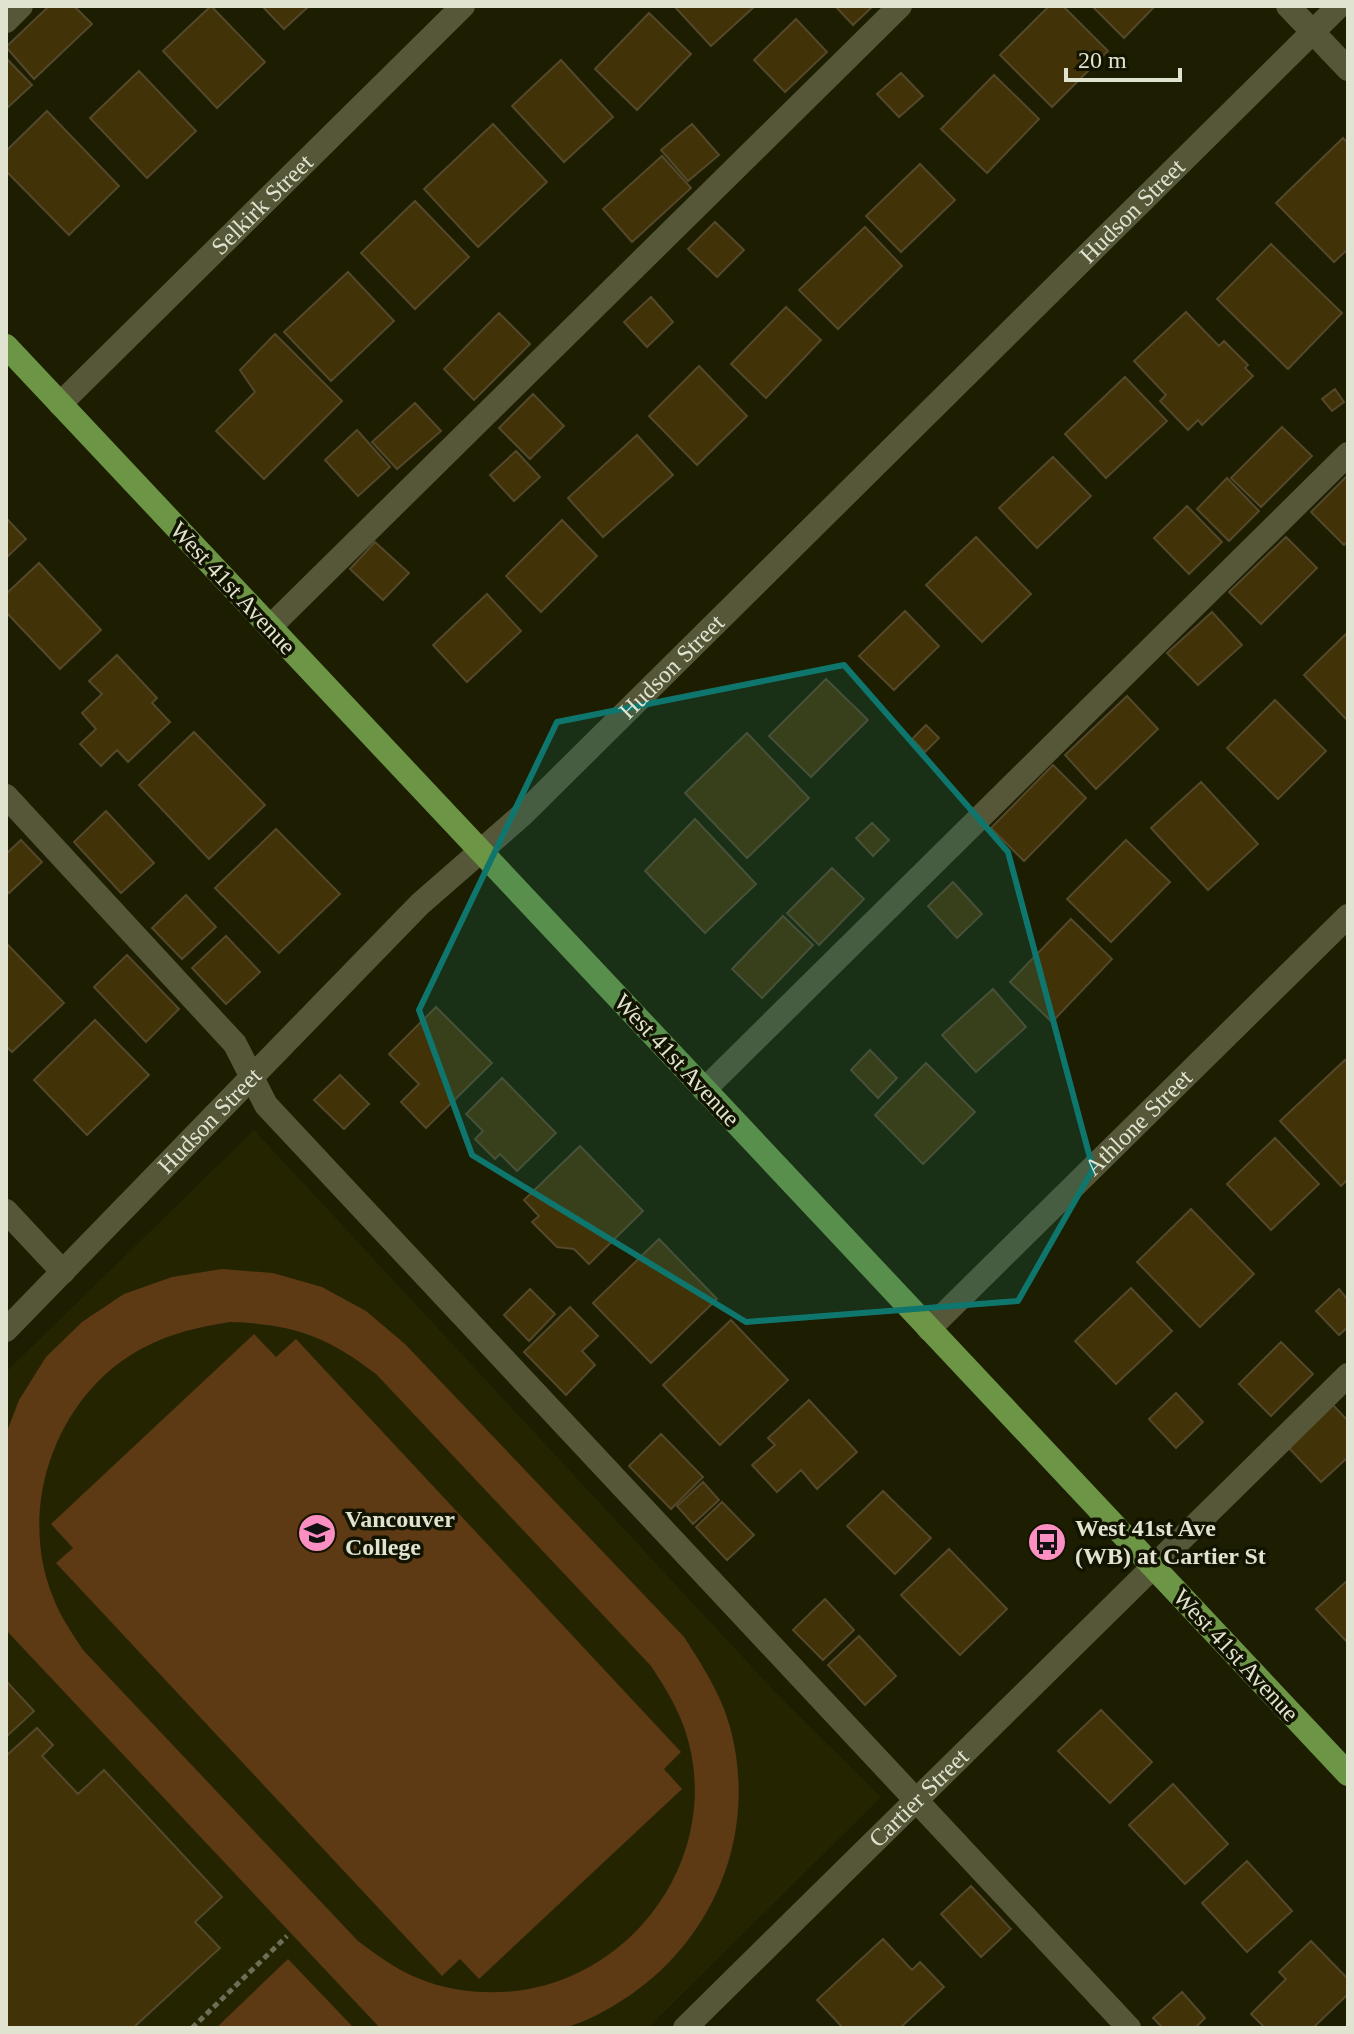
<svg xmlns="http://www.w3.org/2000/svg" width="1354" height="2034" font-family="Georgia,serif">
	<rect width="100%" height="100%" fill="#1c1d01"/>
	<path fill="#242500" d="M254 1130 777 1694 881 1797 648 2028H6V1372Z"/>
	<path fill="#5d3914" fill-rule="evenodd" d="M222 1269 273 1273 322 1287 366 1311 405 1344 684 1637C704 1668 724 1699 732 1735 756 1836 714 1938 629 1996 609 2009 587 2022 563 2028 547 2031 525 2028 508 2028 466 2028 423 2028 380 2028L6 1630V1434L19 1400 46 1357 82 1322 124 1294 172 1277ZM230 1322C292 1324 327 1336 376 1374L651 1666C664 1686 677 1706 685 1730 721 1838 654 1954 546 1985 506 1996 460 1995 420 1979 397 1970 378 1956 358 1941L83 1650C72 1633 60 1616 53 1597 16 1507 57 1393 143 1348 171 1333 199 1327 230 1322Z
		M254 1334 276 1357 296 1339 681 1752 664 1769 682 1789 479 1979 460 1959 442 1976 56 1563 73 1548 51 1524Z
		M288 1959 354 2028H216Z"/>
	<path fill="#423207" stroke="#54482b" stroke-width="2" d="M49 6H74L92 24 34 79 6 47Z
		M211 6 265 62 217 108 163 51Z
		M262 6H309L284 29Z
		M674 6H755L711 46Z
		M835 6H873L853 25Z
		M1049 6H1063L1108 51 1052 107 1000 55Z
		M1092 6H1155L1124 38Z
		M649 13 691 54 637 110 595 69Z
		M796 19 827 52 785 92 754 60Z
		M6 58 32 85 6 109Z
		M561 60 613 117 564 162 512 106Z
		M139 71 196 131 147 178 90 118Z
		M901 73 923 96 899 117 877 94Z
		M994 75 1039 119 987 173 941 129Z
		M47 111 119 186 69 235 6 171V151Z
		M493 124 547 182 478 247 424 189Z
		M692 124 719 155 688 181 661 150Z
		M1343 138 1348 143V249L1334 262 1276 203Z
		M662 156 691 188 632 242 603 209Z
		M920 164 955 200 901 252 866 216Z
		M415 201 469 257 415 309 361 253Z
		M715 222 744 250 717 277 688 249Z
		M865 227 902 266 838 329 799 290Z
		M1271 244 1342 313 1288 369 1217 299Z
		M348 272 394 321 331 381 284 332Z
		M651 297 673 322 647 347 624 322Z
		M786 307 821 340 766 398 731 364Z
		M1186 312 1219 346 1224 341 1248 365 1245 368 1253 376 1202 425 1198 420 1188 430 1160 401 1166 395 1134 361Z
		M499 313 530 344 474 400 444 369Z
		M275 334 342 401 264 479 216 431 255 392 240 370Z
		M699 366 747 416 697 465 649 416Z
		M1125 377 1167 421 1106 478 1065 434Z
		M1335 389 1344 402 1332 411 1322 399Z
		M533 394 564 426 530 459 499 428Z
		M415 403 441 431 397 469 372 442Z
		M1282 427 1312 456 1261 507 1231 478Z
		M357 430 390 467 358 496 325 460Z
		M637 435 673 475 603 537 568 498Z
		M516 451 540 477 514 501 490 475Z
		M1053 457 1091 496 1037 548 999 508Z
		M1348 475V541L1344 545 1311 512Z
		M1227 478 1259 511 1229 541 1197 509Z
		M1187 506 1222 542 1189 574 1154 538Z
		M6 518 26 539 6 558Z
		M562 520 597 556 541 612 506 576Z
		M976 537 1031 594 982 642 926 585Z
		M1286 537 1317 568 1261 624 1229 592Z
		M375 542 409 573 383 600 350 569Z
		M39 563 101 630 60 669 6 612V594Z
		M487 594 521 631 467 682 433 645Z
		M905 611 939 646 894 690 859 656Z
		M1212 612 1242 645 1198 685 1167 653Z
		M1348 632V721L1304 675Z
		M117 655 157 698 152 703 170 722 128 762 117 750 101 766 80 744 96 729 82 713 102 694 89 681Z
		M826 679 868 720 811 777 769 736Z
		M1127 696 1158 729 1096 789 1065 755Z
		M1275 700 1326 751 1278 799 1227 748Z
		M926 725 939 738 925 752 912 739Z
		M194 732 265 805 209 859 139 785Z
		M747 733 809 798 747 858 685 793Z
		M1053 765 1086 798 1024 861 991 828Z
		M1201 782 1258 844 1208 890 1151 828Z
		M106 811 154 863 121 893 74 842Z
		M695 819 756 884 705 933 645 871Z
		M872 823 889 840 873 856 856 838Z
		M276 829 340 894 279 953 215 888Z
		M21 840 42 862 9 893 6 890V854Z
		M1126 840 1170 882 1111 942 1067 899Z
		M832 868 864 899 819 945 787 913Z
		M953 882 982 914 957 938 928 906Z
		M186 895 216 927 182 959 152 928Z
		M783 916 813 945 762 998 732 969Z
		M1071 919 1112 959 1052 1022 1010 982Z
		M226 936 260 972 226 1004 192 968Z
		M6 943 64 1003 12 1052 6 1046Z
		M127 955 179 1009 146 1042 94 987Z
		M993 989 1026 1027 976 1072 942 1035Z
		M436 1007 492 1063 426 1128 401 1102 419 1084 389 1054Z
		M95 1020 149 1075 87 1135 34 1080Z
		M870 1050 897 1078 878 1098 851 1070Z
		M1345 1060 1348 1063V1179L1341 1186 1280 1121Z
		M926 1063 975 1112 923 1164 875 1115Z
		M340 1075 369 1104 344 1129 314 1100Z
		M502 1078 556 1133 517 1171 500 1154 495 1159 475 1139 483 1131 466 1114Z
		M1275 1138 1319 1184 1271 1230 1227 1184Z
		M580 1146 643 1211 589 1264 574 1249 557 1247 532 1222 539 1216 524 1200Z
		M1191 1209 1254 1274 1200 1327 1137 1262Z
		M659 1239 717 1299 651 1363 593 1303Z
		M1131 1288 1172 1331 1116 1384 1075 1341Z
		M530 1289 555 1314 529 1341 504 1315Z
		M1339 1289 1348 1300V1327L1339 1335 1316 1311Z
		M570 1307 598 1336 582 1351 595 1365 566 1395 524 1352Z
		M731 1320 788 1380 720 1445 663 1385Z
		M1281 1342 1313 1374 1271 1416 1239 1384Z
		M1176 1393 1203 1422 1176 1448 1149 1419Z
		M809 1400 857 1452 817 1489 801 1470 777 1492 752 1465 775 1445 768 1438Z
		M1333 1405 1348 1421V1457L1321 1482 1288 1447Z
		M661 1434 703 1477 671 1509 629 1466Z
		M703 1482 719 1500 693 1524 677 1506Z
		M883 1491 931 1538 895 1574 847 1526Z
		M722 1502 754 1535 727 1560 696 1527Z
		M949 1549 1007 1609 960 1655 901 1595Z
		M1348 1580V1643L1316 1609Z
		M825 1599 854 1630 823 1660 793 1630Z
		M859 1636 896 1676 865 1705 828 1665Z
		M6 1681 34 1711 6 1737Z
		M1101 1710 1152 1762 1110 1803 1058 1751Z
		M37 1728 53 1745 42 1756 78 1794 104 1770 222 1897 195 1922 220 1948 133 2028H6V1756Z
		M1173 1784 1228 1844 1185 1884 1129 1825Z
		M1247 1861 1292 1911 1247 1952 1202 1903Z
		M971 1886 1011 1929 981 1957 941 1914Z
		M883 1939 912 1970 920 1962 944 1987 900 2028H843L817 2000Z
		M1311 1941 1348 1979V1994L1313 2028H1265L1251 2014 1286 1979 1279 1972Z
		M1182 1992 1205 2018 1195 2028H1163L1153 2018Z"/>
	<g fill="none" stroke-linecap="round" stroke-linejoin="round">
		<path stroke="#6c6e56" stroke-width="5" stroke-dasharray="6 4" stroke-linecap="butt" d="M192 2028 287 1936"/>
		<g stroke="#555738" stroke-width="24">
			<path d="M1288 6 1348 69"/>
			<path d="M6 21 21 6"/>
			<path id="s1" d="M60 404 463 6"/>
			<path d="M270 627 900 6"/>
			<path d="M6 796 235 1044 266 1105 1129 2028"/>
			<path d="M704 1090 1348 454"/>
			<path d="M6 1211 63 1272"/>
			<path id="s2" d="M929 1329 1348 916"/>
			<path id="s3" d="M6 1330 420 904 522 815 1339 6"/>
			<path id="s4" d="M685 2028 1348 1375"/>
		</g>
		<path stroke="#6c9545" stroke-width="24" d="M6 346 1348 1774"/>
	</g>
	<path fill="#0f766e" fill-opacity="0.2" stroke="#0f766e" stroke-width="6" stroke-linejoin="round" d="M844 665 1008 852 1093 1169 1018 1301 746 1322 472 1155 419 1010 557 722Z"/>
	<defs>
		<g id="school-disc" transform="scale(2)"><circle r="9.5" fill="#fc8fc1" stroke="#131400"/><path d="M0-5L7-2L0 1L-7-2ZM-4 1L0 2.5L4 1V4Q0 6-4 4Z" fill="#111"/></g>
		<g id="bus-disc" transform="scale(2)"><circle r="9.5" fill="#fc8fc1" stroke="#131400"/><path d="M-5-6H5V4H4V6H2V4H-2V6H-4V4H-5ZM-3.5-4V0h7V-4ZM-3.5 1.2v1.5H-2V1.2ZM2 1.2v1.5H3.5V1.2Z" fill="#111"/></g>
	</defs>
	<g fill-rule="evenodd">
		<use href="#school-disc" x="317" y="1533"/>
		<use href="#bus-disc" x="1047" y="1542"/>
	</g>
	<g text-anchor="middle" stroke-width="7" stroke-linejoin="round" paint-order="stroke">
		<g font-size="24" fill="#e1e3d1" stroke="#131400">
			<text dy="8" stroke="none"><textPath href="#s1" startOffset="284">Selkirk Street</textPath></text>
			<text dy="8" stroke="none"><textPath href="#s3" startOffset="1588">Hudson Street</textPath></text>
			<text transform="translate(233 588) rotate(47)" y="8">West 41st Avenue</text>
			<text dy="8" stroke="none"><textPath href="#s3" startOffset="940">Hudson Street</textPath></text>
			<text transform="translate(677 1060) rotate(47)" y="8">West 41st Avenue</text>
			<text dy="8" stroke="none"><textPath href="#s3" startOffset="292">Hudson Street</textPath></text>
			<text dy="8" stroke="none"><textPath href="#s2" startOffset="294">Athlone Street</textPath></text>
			<text transform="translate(1236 1655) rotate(47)" y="8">West 41st Avenue</text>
			<text dy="8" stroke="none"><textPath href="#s4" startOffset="328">Cartier Street</textPath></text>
		</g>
		<g font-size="24" font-weight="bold" fill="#e1e3d1" stroke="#131400" text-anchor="start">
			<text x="345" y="1527">Vancouver<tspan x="345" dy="28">College</tspan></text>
			<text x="1075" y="1536">West 41st Ave<tspan x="1075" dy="28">(WB) at Cartier St</tspan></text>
		</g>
	</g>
	<rect width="1354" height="2034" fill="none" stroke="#e1e3d1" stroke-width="16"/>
	<path d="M1066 68v12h114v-12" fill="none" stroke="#e1e3d1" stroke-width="4"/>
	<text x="1078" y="68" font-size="24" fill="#e1e3d1" stroke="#131400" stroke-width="6" paint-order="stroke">20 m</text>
</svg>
